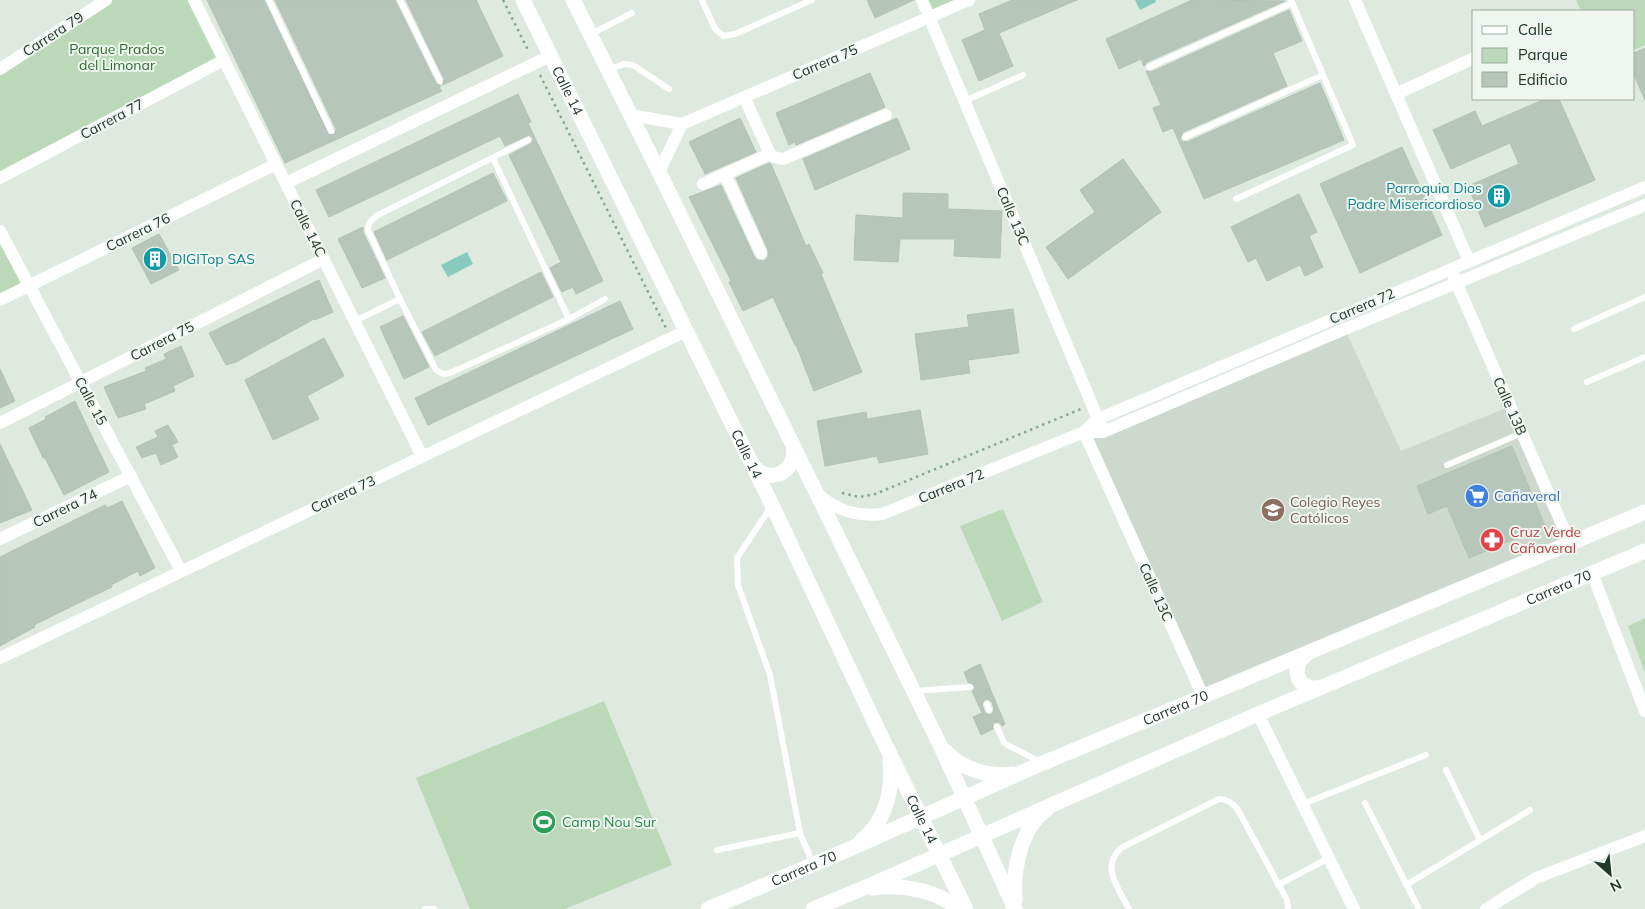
<svg xmlns="http://www.w3.org/2000/svg" width="1645" height="909" font-family="Mulish,sans-serif">
	<rect width="100%" height="100%" fill="#dee9e0"/>
	<path fill="#cdd8cf" d="M1345 329 1401 451 1511 406 1570 543 1203 696 1084 432H1103Z"/>
	<path fill="#bbd9b8" d="M106 0H194L224 60 0 178V69Z
		M922 0H969L929 17Z
		M1576 0H1645V45L1634 50V11H1581Z
		M0 231 29 286 0 300Z
		M1003 509 1043 602 1002 621 960 526Z
		M1645 618V673L1628 626Z
		M604 701 672 865 565 909H470L416 778Z"/>
	<path fill="#88cbbe" d="M1135 0H1155L1156 2 1140 10Z
		M467 252 473 264 448 277 441 265Z"/>
	<path fill="#b7c6bb" stroke="#b1c2b5" fill-rule="evenodd" d="M207 0H264L329 135 335 134 336 129 275 0H395L436 83 441 86 439 87 442 91 285 163Z
		M406 0H476L503 56 443 85 444 79Z
		M867 0H914L875 18Z
		M1012 0H1077L999 33 1013 66 979 81 962 40 985 30 979 14Z
		M1192 0 1285 1 1147 62 1144 66 1141 59 1119 69 1106 39Z
		M1289 10 1302 41 1273 53 1287 86 1183 132 1180 139 1182 141 1187 142 1320 83 1344 140 1204 199 1173 128 1163 132 1153 108 1161 105 1146 71 1151 72Z
		M1645 48V100L1634 75V53Z
		M870 73 885 107 796 145 795 142 789 145 776 113Z
		M518 94 531 122 528 123 603 281 576 294 573 287 562 292 550 268 561 262 509 155 532 143 533 138 529 135 505 146 500 136 329 217 316 190Z
		M1545 99H1559L1595 180 1485 227 1468 186 1519 164 1510 143 1451 169 1433 130 1475 111 1482 126Z
		M740 118 756 152 705 174 689 142Z
		M897 118 910 149 815 190 803 159Z
		M1402 147 1442 235 1360 273 1320 184Z
		M1123 159 1161 212 1068 279 1046 247 1095 212 1080 190Z
		M769 163 771 164 806 246 809 244 823 273 821 274 862 372 814 391 796 345H795L773 297 743 311 729 282 731 281 689 197 721 185 754 256 757 260 764 261 768 257V250L736 178Z
		M493 173 507 201 387 260 374 232Z
		M903 193 948 194V209L1002 211 1000 258 954 256 955 239H900L898 262 854 260 856 215 903 218Z
		M1299 194 1317 232 1309 236 1323 267 1305 276 1300 265 1267 281 1256 258 1248 262 1231 227Z
		M363 227V232L385 278 362 288 338 239Z
		M159 234 179 270 151 284 132 248Z
		M541 272 553 297 435 356 422 332Z
		M319 280 333 312 315 320 314 319 236 362 226 365 209 333Z
		M620 301 633 329 428 425 415 398Z
		M1013 309 1019 353 968 360 970 373 921 380 915 334 969 327 967 315Z
		M403 316 429 367 404 379 380 327Z
		M324 338 344 376 307 396 319 419 273 440 245 380Z
		M181 346 194 376 173 386 175 391 144 404 146 409 118 418 104 387 146 371 145 368 166 359 164 354Z
		M0 369 15 401 0 408Z
		M75 401 109 472 64 495 45 458H43L29 428 46 419 45 417Z
		M920 410 928 454 879 463 877 456 825 466 817 421 866 412 867 419Z
		M168 425 178 442 172 445 178 457 161 465 156 453 142 458 136 447 158 437 155 431Z
		M0 444 32 510 0 523Z
		M1512 446 1545 526 1469 558 1447 506 1428 514 1417 486Z
		M122 501 155 568 140 576 138 571 111 585 112 587 95 595 34 625 35 627 0 646V557L105 505 107 508Z
		M980 664 1005 724 1002 726 1000 723 995 722 993 724V729L981 735 973 717 982 713 972 691 975 689 974 685 968 682 964 672ZM988 699 992 702 994 709 993 713 990 715 985 713 982 705 984 700Z"/>
	<g fill="none" stroke-linecap="round" stroke-linejoin="round">
		<path stroke="#80ab8e" stroke-width="2.5" stroke-dasharray="2.5 4" stroke-linecap="butt" d="M503 0 529 52
			M540 75 666 328
			M842 493 859 497 875 494 1081 409"/>
		<path stroke="#fff" stroke-width="6" d="M269 0 331 131
			M400 0 440 81
			M702 0 715 29 723 36 735 34 812 0
			M591 34 632 13
			M1149 67 1292 3
			M608 70 624 64 633 65 669 89
			M965 101 1023 75
			M1185 137 1323 75
			M528 140 376 216 369 223 368 230 400 299 436 370 443 374 450 373 569 319 605 299
			M493 158 569 319
			M1236 199 1353 145 1291 0
			M355 321 400 299
			M1574 329 1645 297
			M1587 382 1645 357
			M1447 465 1522 433
			M772 505 737 558 738 585 770 675 800 833 813 864
			M914 691 970 687
			M987 704 989 710
			M997 727 1004 743 1042 763
			M1446 770 1480 840
			M1365 803 1419 909
			M1303 804 1426 755
			M717 850 800 833
			M1278 885 1329 858
			M1406 885 1530 810
			M425 909H434
			M1129 909C1119 889 1100 867 1121 848L1219 799C1228 799 1233 803 1238 810L1287 900 1288 909"/>
		<path stroke="#fff" stroke-width="12" d="M194 0 422 456
			M922 0 1101 426
			M1355 0 1469 261
			M0 69 106 0
			M1396 94 1474 58
			M744 97 770 154 774 157 783 159 886 115
			M631 115 682 124 969 0
			M659 172 682 124
			M725 174 761 253
			M0 178 224 60
			M286 183 550 56
			M703 184 770 154
			M0 231 181 571
			M1453 275 1570 543
			M0 300 276 164
			M0 423 324 259
			M1084 432 1098 419 1645 187
			M1084 432 1203 696
			M818 494C837 511 857 517 882 514L1084 432H1103L1345 329 1645 205
			M0 539 131 476
			M1592 573 1645 711
			M0 658 686 331
			M1258 714 1354 909
			M1486 909 1536 878 1645 836"/>
		<g stroke="#fff" stroke-width="15">
			<path id="s1" d="M523 0 772 505 881 736 966 909"/>
			<path d="M573 0 659 172 941 747 1015 909"/>
			<path d="M752 464C768 488 799 471 793 445"/>
			<path d="M1307 654C1288 668 1298 693 1322 687"/>
			<path d="M945 751C963 770 988 777 1013 774"/>
			<path d="M861 841C886 822 893 790 890 760"/>
			<path d="M873 888C902 884 936 890 959 909"/>
			<path d="M1015 900C1013 870 1020 829 1046 810"/>
			<path id="s2" d="M708 909 845 851 1036 766 1645 512"/>
			<path id="s3" d="M813 909 859 890 1258 714 1645 551"/>
		</g>
	</g>
	<defs>
		<g id="building-disc" transform="scale(1.25)"><circle r="9.5" fill="#0f9aa8" stroke="#eef6ef"/><path d="M-4-6H4V6H1V3H-1V6H-4ZM-2.5-4.3h1.7v1.8h-1.7ZM.8-4.3h1.7v1.8H.8ZM-2.5-1h1.7V.8h-1.7ZM.8-1h1.7V.8H.8Z" fill="#fff"/></g>
		<g id="supermarket-disc" transform="scale(1.25)"><circle r="9.5" fill="#3f7fe0" stroke="#eef6ef"/><path d="M-6-5.5h2.5l.6 2H6L4.5 2H-2.5L-4.4-4H-6ZM-1.5 3.2a1.3 1.3 0 1 0 .1 0ZM3 3.2a1.3 1.3 0 1 0 .1 0Z" fill="#fff"/></g>
		<g id="school-disc" transform="scale(1.25)"><circle r="9.5" fill="#8d6e63" stroke="#eef6ef"/><path d="M0-5L7-2L0 1L-7-2ZM-4 1L0 2.5L4 1V4Q0 6-4 4Z" fill="#fff"/></g>
		<g id="pharmacy-disc" transform="scale(1.25)"><circle r="9.5" fill="#e0444e" stroke="#eef6ef"/><path d="M-2-6h4v4h4v4h-4v4h-4v-4h-4v-4h4Z" fill="#fff"/></g>
		<g id="stadium-disc" transform="scale(1.25)"><circle r="9.5" fill="#2e9e5b" stroke="#eef6ef"/><path d="M0-5a6.5 5 0 1 0 0 10a6.5 5 0 1 0 0-10ZM-3.5-1.8h7v3.6h-7Z" fill="#fff"/></g>
	</defs>
	<g fill-rule="evenodd">
		<use href="#building-disc" x="1499" y="196"/>
		<use href="#building-disc" x="155" y="259"/>
		<use href="#supermarket-disc" x="1477" y="496"/>
		<use href="#school-disc" x="1273" y="510"/>
		<use href="#pharmacy-disc" x="1492" y="540"/>
		<use href="#stadium-disc" x="544" y="822"/>
	</g>
	<g text-anchor="middle" stroke-width="4" stroke-linejoin="round" paint-order="stroke">
		<g font-size="14" fill="#213729" stroke="#eef6ef">
			<text transform="translate(53 34) rotate(-33)" y="5">Carrera 79</text>
			<text transform="translate(825 62) rotate(-23)" y="5">Carrera 75</text>
			<text dy="5" stroke="none"><textPath href="#s1" startOffset="101">Calle 14</textPath></text>
			<text transform="translate(112 119) rotate(-28)" y="5">Carrera 77</text>
			<text transform="translate(1013 216) rotate(67)" y="5">Calle 13C</text>
			<text transform="translate(308 228) rotate(63)" y="5">Calle 14C</text>
			<text transform="translate(138 232) rotate(-26)" y="5">Carrera 76</text>
			<text transform="translate(1362 306) rotate(-23)" y="5">Carrera 72</text>
			<text transform="translate(162 341) rotate(-27)" y="5">Carrera 75</text>
			<text transform="translate(91 401) rotate(62)" y="5">Calle 15</text>
			<text transform="translate(1510 406) rotate(66)" y="5">Calle 13B</text>
			<text dy="5" stroke="none"><textPath href="#s1" startOffset="506">Calle 14</textPath></text>
			<text transform="translate(951 486) rotate(-22)" y="5">Carrera 72</text>
			<text transform="translate(343 494) rotate(-25)" y="5">Carrera 73</text>
			<text transform="translate(65 508) rotate(-26)" y="5">Carrera 74</text>
			<text dy="5" stroke="none"><textPath href="#s3" startOffset="812">Carrera 70</textPath></text>
			<text transform="translate(1156 592) rotate(66)" y="5">Calle 13C</text>
			<text dy="5" stroke="none"><textPath href="#s2" startOffset="509">Carrera 70</textPath></text>
			<text dy="5" stroke="none"><textPath href="#s1" startOffset="911">Calle 14</textPath></text>
			<text dy="5" stroke="none"><textPath href="#s2" startOffset="104">Carrera 70</textPath></text>
		</g>
		<g font-size="14" fill="#2e6b30" stroke="#eef6ef">
			<text x="117" y="54">Parque Prados<tspan x="117" dy="16">del Limonar</tspan></text>
		</g>
		<g font-size="14" fill="#0d838f" stroke="#eef6ef" text-anchor="end">
			<text x="1482" y="193">Parroquia Dios<tspan x="1482" dy="16">Padre Misericordioso</tspan></text>
			<text x="172" y="264" text-anchor="start">DIGITop SAS</text>
		</g>
		<g font-size="14" fill="#366cbe" stroke="#eef6ef" text-anchor="start">
			<text x="1494" y="501">Cañaveral</text>
		</g>
		<g font-size="14" fill="#785e54" stroke="#eef6ef" text-anchor="start">
			<text x="1290" y="507">Colegio Reyes<tspan x="1290" dy="16">Católicos</tspan></text>
		</g>
		<g font-size="14" fill="#be3a42" stroke="#eef6ef" text-anchor="start">
			<text x="1510" y="537">Cruz Verde<tspan x="1510" dy="16">Cañaveral</tspan></text>
		</g>
		<g font-size="14" fill="#27864d" stroke="#eef6ef" text-anchor="start">
			<text x="562" y="827">Camp Nou Sur</text>
		</g>
	</g>
	<rect x="1472" y="10" width="162" height="90" fill="#eef6ef" stroke="#9caaa0"/>
	<rect x="1482" y="26" width="25" height="8" fill="#ffffff" stroke="#9caaa0"/>
	<text x="1518" y="35" font-size="15" fill="#213729">Calle</text>
	<rect x="1482" y="48" width="25" height="15" fill="#bbd9b8" stroke="#9caaa0"/>
	<text x="1518" y="60" font-size="15" fill="#213729">Parque</text>
	<rect x="1482" y="72" width="25" height="15" fill="#b7c6bb" stroke="#9caaa0"/>
	<text x="1518" y="85" font-size="15" fill="#213729">Edificio</text>
	<g transform="translate(1610 874) rotate(153)" stroke="#eef6ef" stroke-width="4" paint-order="stroke">
	<path d="M0-4L9 19L0 12L-9 19Z" fill="#213729"/>
	<text y="-8" font-size="14" font-weight="bold" text-anchor="middle" fill="#213729">N</text>
	</g>
</svg>
